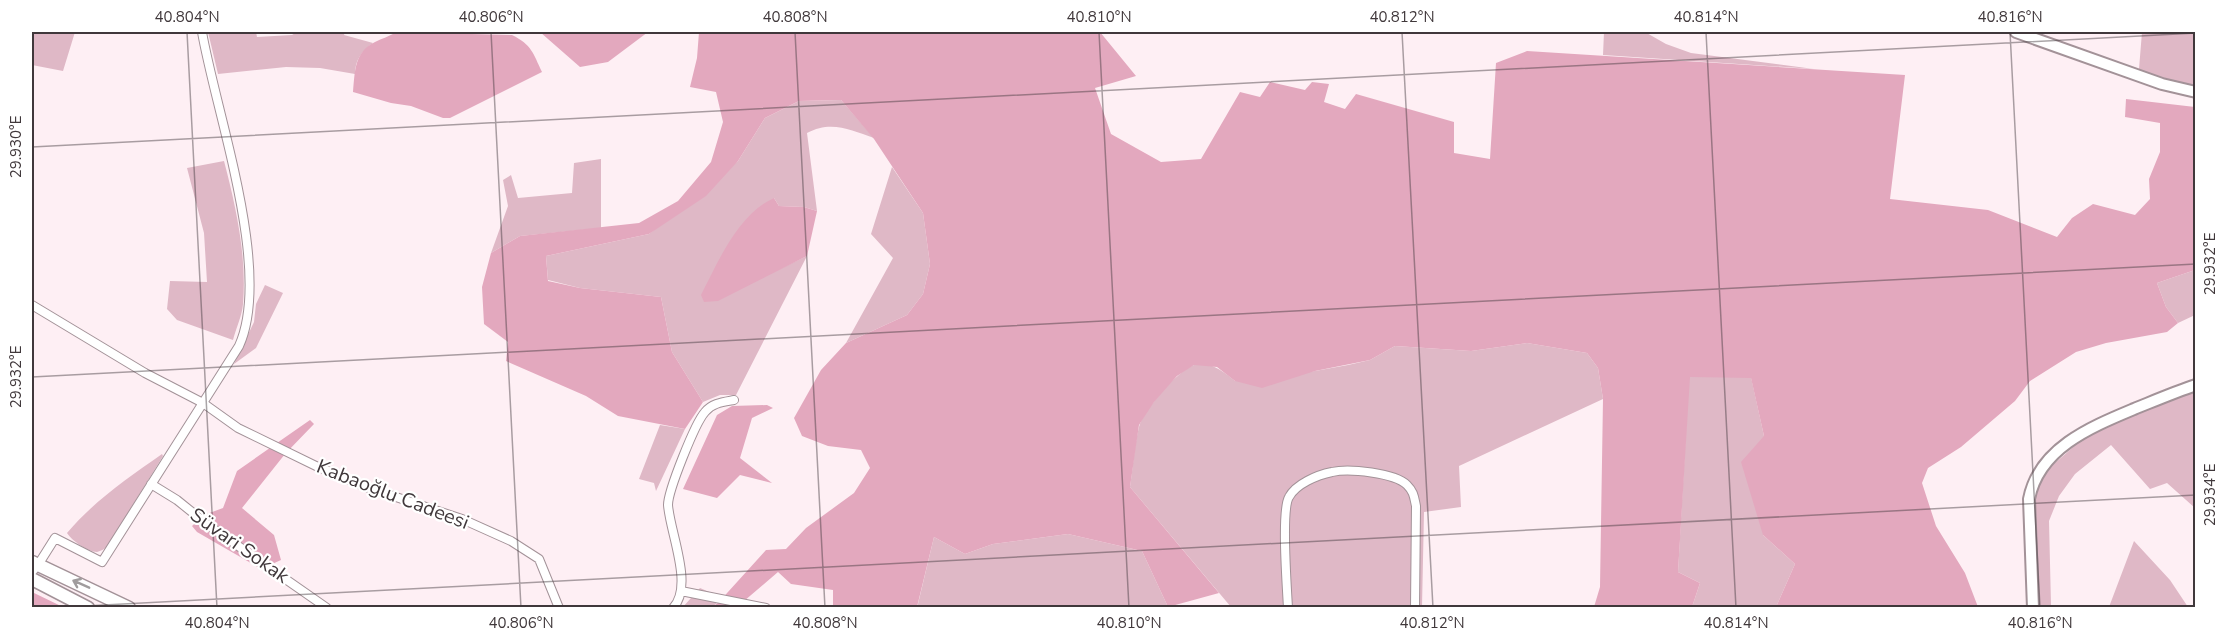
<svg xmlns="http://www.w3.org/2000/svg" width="2227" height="639" font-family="'Nunito Sans',sans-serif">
	<rect width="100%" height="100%" fill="#feeff4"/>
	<path fill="#dfb8c6" d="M32 32H75L63 71 32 65Z
		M208 32H256L257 37 292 35 297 32H345L344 35 373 43C361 52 355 60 355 74L320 68 286 67 218 74Z
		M1604 32H1645L1666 44 1691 53 1814 69 1603 55Z
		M2142 32H2195V85L2160 78 2139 69Z
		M841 100 874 138C851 130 831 120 807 133L817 211 804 207 779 206 774 198 769 274 807 256 736 395H720L703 402 672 352 661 297 580 288 548 280 546 256 649 234 738 161 765 118 799 101Z
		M601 159V228L520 236 491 253 508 206 503 180 511 175 518 198 572 193 574 163Z
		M224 161C236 207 247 256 243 304 242 316 236 328 233 340L177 320 167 309 170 281 207 282 204 233 187 168Z
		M892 167 923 213 930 264 923 294 907 315 846 343 893 258 871 234Z
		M2195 270V315L2178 323 2166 307 2157 283Z
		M265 285 283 293 256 348 234 364 254 322 256 304Z
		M1527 343 1587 353 1598 368 1603 399 1459 466 1461 507 1424 512 1422 607H1231L1130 487C1133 468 1134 447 1139 427 1143 411 1177 371 1194 365 1209 360 1224 372 1235 381L1315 371 1348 365 1370 360 1395 346 1471 351Z
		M1689 377H1751L1764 436 1763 535 1795 564 1776 607H1692L1700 583 1678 572Z
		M2195 390V508L2167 483 2150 489 2111 445 2075 474 2059 496 2049 521 2051 605 2055 607H2038L2034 516 2035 494 2047 470 2087 435Z
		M660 425 685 429 656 491 654 483 639 479Z
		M162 454 163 456 107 547C104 549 101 551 97 552 88 552 71 540 67 533 94 501 128 478 162 454Z
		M1068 534 1142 551 1168 607 917 608 934 537 965 554 993 544Z
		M2134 541 2170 580 2188 607H2109Z
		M700 588 723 598 712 607 682 608Z"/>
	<path fill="#e3a8be" d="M396 32 512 35C532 45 533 53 542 72L450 118H443L411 106 391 103 353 92C355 72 354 52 375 42 382 38 389 37 396 32Z
		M540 32H648L608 62 580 67Z
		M699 32H1100L1136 76 1095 88 1111 134 1161 162 1201 159 1240 92 1260 97 1270 82 1305 90 1312 82 1329 84 1324 102 1345 109 1356 94 1454 122V153L1490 159 1496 63 1527 51 1905 75 1890 199 1988 210 2057 237 2072 218 2093 204 2135 215 2150 199 2149 179 2160 152V123L2125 117 2126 99 2195 107V270L2157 283 2166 307 2178 323 2167 332 2106 343 2076 352 2030 381 2015 401 1961 447 1928 468 1922 483 1936 526 1965 573 1978 607H1776L1795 564 1763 535 1741 462 1764 436 1751 378 1690 377 1678 572 1700 583 1692 607H1594L1600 587 1603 399 1598 368 1587 353 1527 343 1471 351 1395 346 1370 360 1315 371 1262 388 1235 381 1217 367 1194 365 1177 376 1154 402 1139 425 1130 487 1219 593 1168 607 1142 551 1068 534 993 544 965 554 934 537 917 607H833V590L791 584 778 572 737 607H712L718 603 766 550 786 549 806 528 854 493 870 468 861 450 828 446 802 436 794 418 821 370 846 343 907 315 923 294 930 264 923 213 874 139 841 100 799 101 765 118 738 161 706 196 649 234 546 256 548 281 580 288 661 297 672 352 703 402 685 429 618 416 586 396 506 361 508 342 484 324 482 287 491 253 520 236 639 223 678 201 711 162 723 122 716 92 690 87 697 58Z
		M774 198 779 206 804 207 817 211 807 256 718 301 704 302 701 295C718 262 738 214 774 198Z
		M767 405 773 408 752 418 740 458 772 483 740 475 717 498 683 489 717 415 732 406Z
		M310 420 314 424 285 454 242 508 274 535 281 560 261 569 197 532 192 526 204 515 223 508 237 471Z
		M32 592 63 607H32Z"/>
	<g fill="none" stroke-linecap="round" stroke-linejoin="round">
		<g stroke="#a39298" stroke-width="10">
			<path id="street" d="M32 305 145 373 203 403 238 428 316 466 366 487 462 519 511 541 539 559 559 608
				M151 484 177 500 208 525 327 608
				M32 572 38 565 55 538 102 562 239 346C273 271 216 113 202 32
				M681 591 766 608
				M673 608C694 586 670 533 668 505 668 491 695 423 705 412 712 403 723 402 734 400
				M1288 608C1287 588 1281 510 1289 497 1296 484 1317 475 1332 472 1349 468 1395 473 1407 485 1414 492 1414 497 1416 506L1415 608"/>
		</g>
		<g stroke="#a39298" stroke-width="14">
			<path id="secondary" d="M2016 32 2162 84 2196 92
				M2033 608 2029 499C2039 448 2091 427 2134 409 2154 401 2175 392 2196 385"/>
		</g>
		<g stroke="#a39298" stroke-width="15">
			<path id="primary" d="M32 562 129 608
				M32 579 88 608"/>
		</g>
		<use href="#street" stroke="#fff" stroke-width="8"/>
		<use href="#secondary" stroke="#fff" stroke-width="10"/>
		<use href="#primary" stroke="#fff" stroke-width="12"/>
	</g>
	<defs><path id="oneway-shaft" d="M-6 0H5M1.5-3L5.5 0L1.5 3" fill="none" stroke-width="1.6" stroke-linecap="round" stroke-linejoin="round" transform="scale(1.5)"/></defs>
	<use stroke="#a09c9d" href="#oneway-shaft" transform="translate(81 584) rotate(-156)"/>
	<path fill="none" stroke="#40383b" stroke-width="1.5" stroke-opacity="0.45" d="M187 32 217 608M491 32 521 608M795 32 825 608M1099 32 1129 608M1402 32 1433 608M1706 32 1736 608M2010 32 2040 608M32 147 2196 33M32 377 2196 264M47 608 2196 495"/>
	<g text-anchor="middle" stroke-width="4.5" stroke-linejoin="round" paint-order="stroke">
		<g font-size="20" fill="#40383b" stroke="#fff">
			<text transform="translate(393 494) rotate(21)" y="7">Kabaoğlu Cadeesi</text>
			<text transform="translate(240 545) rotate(35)" y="7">Süvari Sokak</text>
		</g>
	</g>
	<rect width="2227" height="639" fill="none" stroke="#ffffff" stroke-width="66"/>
	<rect x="33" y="33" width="2161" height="573" fill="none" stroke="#40383b" stroke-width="2"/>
	<g font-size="15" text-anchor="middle" fill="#40383b">
		<text x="187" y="22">40.804°N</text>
		<text x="491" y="22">40.806°N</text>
		<text x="795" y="22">40.808°N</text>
		<text x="1099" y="22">40.810°N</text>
		<text x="1402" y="22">40.812°N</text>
		<text x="1706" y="22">40.814°N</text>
		<text x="2010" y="22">40.816°N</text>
		<text transform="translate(16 147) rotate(-90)" y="5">29.930°E</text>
		<text transform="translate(2210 264) rotate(-90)" y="5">29.932°E</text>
		<text transform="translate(16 377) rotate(-90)" y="5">29.932°E</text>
		<text transform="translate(2210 495) rotate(-90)" y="5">29.934°E</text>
		<text x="217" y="628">40.804°N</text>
		<text x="521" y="628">40.806°N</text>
		<text x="825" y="628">40.808°N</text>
		<text x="1129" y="628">40.810°N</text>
		<text x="1432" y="628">40.812°N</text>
		<text x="1736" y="628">40.814°N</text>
		<text x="2040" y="628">40.816°N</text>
	</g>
</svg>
